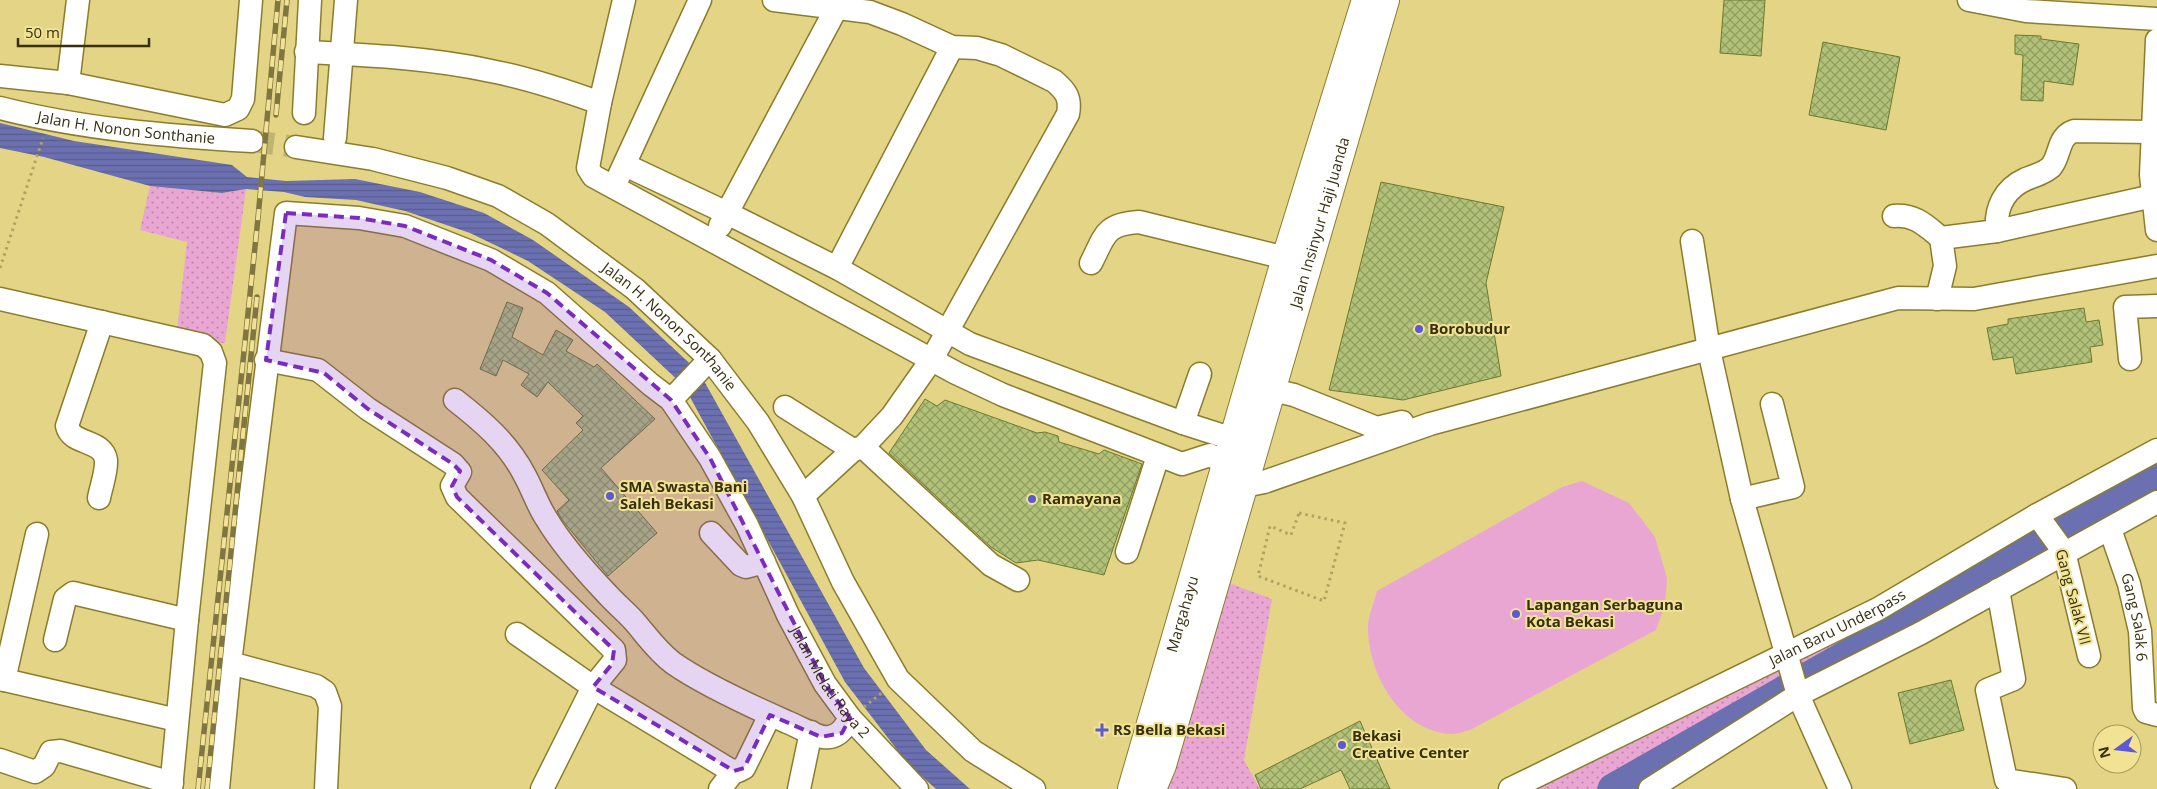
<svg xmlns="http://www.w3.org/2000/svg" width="2157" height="789" font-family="'Open Sans',sans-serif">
	<defs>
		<pattern id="grass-dots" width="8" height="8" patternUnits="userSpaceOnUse" patternTransform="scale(1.25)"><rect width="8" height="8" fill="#eaa6d3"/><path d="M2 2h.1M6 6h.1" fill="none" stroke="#be88aa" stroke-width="1.8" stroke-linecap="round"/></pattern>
		<pattern id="water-rules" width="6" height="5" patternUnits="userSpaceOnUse" patternTransform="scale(1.25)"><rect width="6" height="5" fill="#6b70b1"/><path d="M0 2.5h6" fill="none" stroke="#595c8e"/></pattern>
		<pattern id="building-cross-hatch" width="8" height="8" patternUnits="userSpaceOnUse" patternTransform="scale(1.25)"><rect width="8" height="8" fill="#b1c278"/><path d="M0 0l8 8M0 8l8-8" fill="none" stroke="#919e61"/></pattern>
	</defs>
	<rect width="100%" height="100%" fill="#e4d586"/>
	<path fill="url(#grass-dots)" d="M150 186 222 193 246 189 225 343 211 342 177 331 187 242 140 230Z
		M2157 450V502L1650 789H1510Z
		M1216 578 1272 599 1244 760 1260 789H1152Z"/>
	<path fill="#eaa6d3" d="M1582 481 1629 503 1655 537 1667 578 1665 605 1656 630 1470 730C1465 731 1457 734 1452 734 1399 731 1367 672 1368 625 1369 614 1374 602 1377 591L1562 487Z"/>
	<path fill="url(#water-rules)" d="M0 123 74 141 232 165 247 177 286 181 355 179 420 192 484 213 533 240 629 307 699 372 864 668 926 750 970 789H936L908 764 845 682 684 386 605 312 528 261 470 233 405 211 356 200 305 197 284 192 246 189 222 193 150 186 44 157 0 148Z"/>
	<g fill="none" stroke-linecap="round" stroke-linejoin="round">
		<path stroke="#6b70b1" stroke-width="31" d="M1613 789 2157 478"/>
	</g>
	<path fill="url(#building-cross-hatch)" stroke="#6b7a2f" d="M1724 0H1765L1761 56 1720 53Z
		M2015 35 2041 36V39L2079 44 2073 85 2044 81 2043 101 2021 100 2023 55 2015 54Z
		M1823 42 1900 57 1886 130 1809 115Z
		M1381 182 1504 207 1486 283 1501 376 1403 400 1329 390Z
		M507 302 523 308 512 337 543 355 556 330 573 340 566 351 594 367 597 364 655 419 601 468 657 533 608 576 563 521 557 511 569 500 542 470 583 430 576 423 583 416 548 382 537 397 521 385 529 374 503 360 496 376 480 369Z
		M2084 308 2086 322 2099 320 2103 345 2090 347 2092 362 2016 374 2013 357 1993 360 1987 328 2008 324V319Z
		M925 399 937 406 945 400 1037 433 1045 432 1058 436 1059 442 1099 454 1104 450 1142 464 1104 575 1038 560 1016 563 991 547 889 453Z
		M1951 680 1964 730 1910 744 1898 693Z
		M1360 721 1390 789H1350L1341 770 1300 789H1261L1255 775Z"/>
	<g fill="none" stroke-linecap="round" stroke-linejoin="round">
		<path stroke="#c1b46e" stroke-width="22" stroke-dasharray="22 11" stroke-linecap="butt" d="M252 141 296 147"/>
		<g stroke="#8b7d2d" stroke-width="25">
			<g id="minor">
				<path d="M774 0 870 12 902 24 952 47 977 48 1001 55 1054 81C1066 91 1071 98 1068 114L932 359 892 416 863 447 853 450 803 496"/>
				<path d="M1969 0 2026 11 2157 19"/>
				<path d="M2157 40 2151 175 2157 230"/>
				<path d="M306 52C368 55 431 58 491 71 528 78 564 90 600 103L588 168 593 176 956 373 1003 395 1182 464 1210 455 1226 464"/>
				<path d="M0 76 68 83 225 115 238 109 243 99 251 0"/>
				<path d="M68 83 78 0"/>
				<path d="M600 103 624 0"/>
				<path id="s1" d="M0 108C82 129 168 136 252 141"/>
				<path d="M304 113 310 0"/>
				<path d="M335 138 346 0"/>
				<path id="s2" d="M296 147 373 159 447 178 498 196 547 224 635 289 710 359 758 422 803 496 843 582 898 679 973 751 1034 789"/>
				<path d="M625 165 727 213 837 268 970 344 1183 423 1233 439"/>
				<path d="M618 178 700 0"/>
				<path d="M1894 216C1915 214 1926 226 1941 238L1997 231C1995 208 2004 189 2026 179 2035 176 2044 173 2051 167 2061 155 2057 137 2074 131L2152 132"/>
				<path d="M720 226 837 7"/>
				<path d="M1997 231 2153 196"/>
				<path d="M1692 241 1709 350 1742 499 1798 695 1840 789"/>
				<path d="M1091 263C1105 236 1104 224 1139 222L1286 258"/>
				<path d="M837 268 952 47"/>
				<path d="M0 299 203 345 211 352 215 363 187 620 171 789"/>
				<path d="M1937 299 1945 266 1941 238"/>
				<path d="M2130 359 2125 307 2157 306"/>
				<path d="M266 360 318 370 368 409 453 464 460 472 452 486 457 497 614 650 615 660 593 687 542 789"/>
				<path d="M1272 390 1294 395 1377 428 1402 422"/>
				<path d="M455 400C482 421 508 443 524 474 532 488 537 504 546 518 562 545 586 572 608 595 616 604 626 612 634 621 647 636 657 651 673 663 703 684 753 707 787 722 814 733 833 752 850 718"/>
				<path d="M671 400 710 359"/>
				<path d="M785 407 853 450"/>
				<path d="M1183 423 1200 374"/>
				<path d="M863 447 991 565 1018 580"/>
				<path d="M1229 475 1254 484 1264 482 1430 424 1898 298 1974 299 2157 266"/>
				<path d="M99 498C101 487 107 471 106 460 103 439 71 445 67 426L102 322"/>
				<path d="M1742 499 1793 487 1772 404"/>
				<path d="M2037 515 2064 552 2089 656"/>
				<path id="s3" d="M2110 529 2129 584 2140 631 2144 708 2146 712 2157 715"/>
				<path d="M711 533 741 565 746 567 764 562"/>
				<path d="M1127 552 1158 456"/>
				<path d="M1998 590 2014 679 1987 690 2006 780 2065 789"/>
				<path d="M517 634 593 687 730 770 738 771 744 768 770 715"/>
				<path d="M55 640 65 599 73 593 187 620"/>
				<path d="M230 663 316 686 325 692 330 706 326 789"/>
				<path d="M0 679 177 720"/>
				<path d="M4 680 37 534"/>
				<path d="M0 760 35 772 44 766 51 752 61 751 172 783"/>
				<path id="s4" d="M218 789 230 663 286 213 359 218 405 226 491 260 547 293 650 384 671 400 710 458 747 525 788 615 825 684 850 718 917 789"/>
				<path d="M720 789 734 771"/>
				<path d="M799 789 811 732"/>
				<path id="s5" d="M1510 789 1878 609 2037 515 2157 450"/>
				<path d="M1650 789 1798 695 1921 633 2157 502"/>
			</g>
		</g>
		<g stroke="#8b7d2d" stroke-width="30">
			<g id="major">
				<path id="s6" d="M1132 789 1286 258 1366 0"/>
				<path id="s7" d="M1152 789 1162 765 1385 0"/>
			</g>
		</g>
		<path stroke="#afa362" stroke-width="3" stroke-dasharray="2.5 4" stroke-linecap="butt" d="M0 268 43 138
			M1299 513 1345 523 1324 601 1258 576 1270 526 1291 535Z
			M864 707 884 691"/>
		<use href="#minor" stroke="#fff" stroke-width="22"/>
		<use href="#major" stroke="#fff" stroke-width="28"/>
		<g stroke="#807641" stroke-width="5.5">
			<path id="rail" d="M276 115 287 0
				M198 789 258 218 278 0
				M207 789 257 297"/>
		</g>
		<use href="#rail" stroke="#f1e393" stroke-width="4" stroke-dasharray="11" stroke-linecap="butt"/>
	</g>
	<path fill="#7b2cbf" fill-opacity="0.2" stroke="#7b2cbf" stroke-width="4" stroke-dasharray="10 6" stroke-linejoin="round" d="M286 213 359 218 405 226 491 260 547 293 671 400 710 458 825 684 850 718 842 733 821 737 770 715 744 768 734 771 593 687 612 664 614 650 457 497 452 486 460 471 453 464 368 409 324 373 266 360Z"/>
	<g fill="#5c59d2" stroke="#f1e393" stroke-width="2">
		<circle cx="1419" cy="329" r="5"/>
		<circle cx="610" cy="496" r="5"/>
		<circle cx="1032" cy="499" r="5"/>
		<circle cx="1516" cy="614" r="5"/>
		<path d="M1099.5 722.5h5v5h5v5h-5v5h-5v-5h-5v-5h5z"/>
		<circle cx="1342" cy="745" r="5"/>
	</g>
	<g text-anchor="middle" stroke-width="4" stroke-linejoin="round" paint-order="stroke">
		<g font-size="15" fill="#36300e" stroke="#f1e393">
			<text dy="5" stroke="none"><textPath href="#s1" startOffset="128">Jalan H. Nonon Sonthanie</textPath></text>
			<text dy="5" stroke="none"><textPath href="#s7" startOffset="591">Jalan Insinyur Haji Juanda</textPath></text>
			<text dy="5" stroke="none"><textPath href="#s2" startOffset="425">Jalan H. Nonon Sonthanie</textPath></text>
			<text transform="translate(2073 597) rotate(75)" y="5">Gang Salak VII</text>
			<text dy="5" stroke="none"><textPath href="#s6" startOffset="182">Margahayu</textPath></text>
			<text dy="5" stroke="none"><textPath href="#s3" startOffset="92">Gang Salak 6</textPath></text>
			<text dy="5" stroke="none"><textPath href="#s5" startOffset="365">Jalan Baru Underpass</textPath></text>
			<text dy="5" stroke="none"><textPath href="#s4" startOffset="1346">Jalan Melati Raya 2</textPath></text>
		</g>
		<g font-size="15" font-weight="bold" fill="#36300e" stroke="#f1e393" text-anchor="start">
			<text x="1429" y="334">Borobudur</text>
			<text x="620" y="492">SMA Swasta Bani<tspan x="620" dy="17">Saleh Bekasi</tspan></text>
			<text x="1042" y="504">Ramayana</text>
			<text x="1526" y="610">Lapangan Serbaguna<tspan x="1526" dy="17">Kota Bekasi</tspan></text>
			<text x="1113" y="735">RS Bella Bekasi</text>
			<text x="1352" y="741">Bekasi<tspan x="1352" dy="17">Creative Center</tspan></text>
		</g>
	</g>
	<g transform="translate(2117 749) rotate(255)"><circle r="24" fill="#f1e393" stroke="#a69b5e"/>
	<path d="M0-4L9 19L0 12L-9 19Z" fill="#5c59d2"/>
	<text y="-8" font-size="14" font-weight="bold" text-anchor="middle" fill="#36300e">N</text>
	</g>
	<path d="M18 38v8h131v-8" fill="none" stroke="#36300e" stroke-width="2.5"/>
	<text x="25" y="38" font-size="15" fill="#36300e" stroke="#f1e393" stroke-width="4" paint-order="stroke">50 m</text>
</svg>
